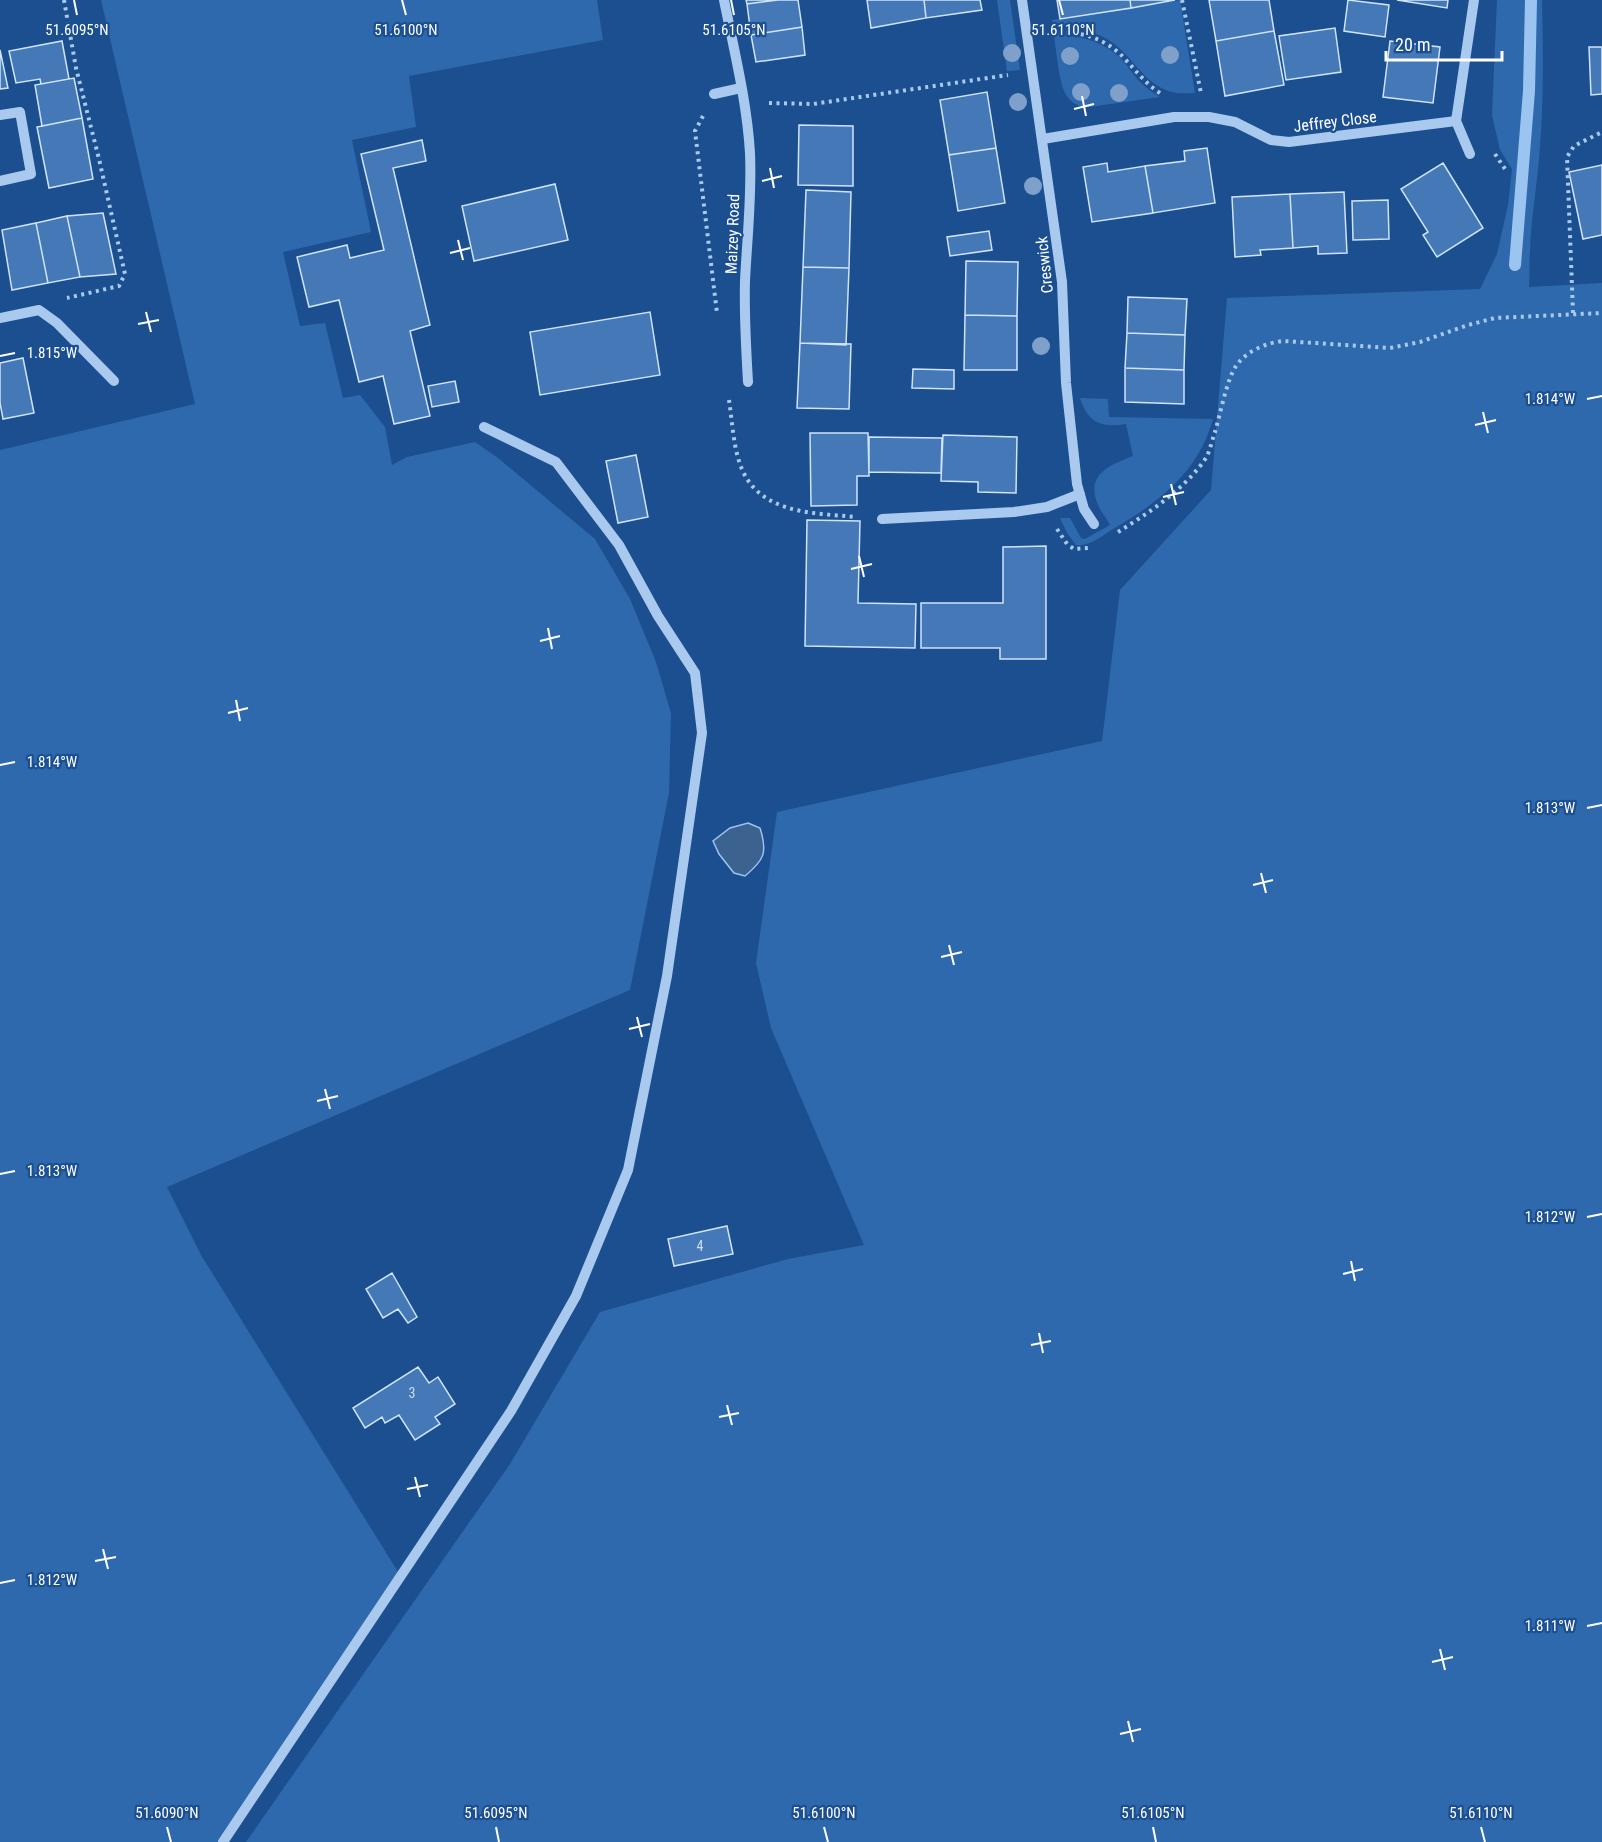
<svg xmlns="http://www.w3.org/2000/svg" width="1602" height="1842" font-family="'Roboto Condensed',sans-serif">
	<rect width="100%" height="100%" fill="#1b4f8f"/>
	<path fill="#2e69ad" d="M101 0H597L603 40 409 76 416 127 352 140 371 232 283 252 300 326 325 323 343 398 360 395 385 427 392 465 407 457 475 442 498 458 595 539 630 599 656 662 671 713 669 793 630 990 167 1187 201 1255 400 1575 218 1842H0V450L195 404Z
		M997 0H1010L1020 70 1007 71Z
		M1180 0 1195 93C1187 93 1179 94 1172 92 1153 87 1141 72 1129 58 1108 33 1084 27 1054 29L1052 20Z
		M1497 0H1542C1543 49 1544 97 1540 146 1538 181 1531 216 1530 251 1529 263 1530 275 1529 287L1602 283V1842H246L510 1464 600 1312 788 1259 864 1245 771 1028 756 963 777 812 1102 741 1120 590 1211 490 1227 298 1480 289 1497 254 1508 205 1512 169 1500 150 1492 115Z
		M1054 35C1076 35 1099 40 1116 54 1126 62 1132 74 1141 83 1147 88 1153 93 1160 97L1089 107C1080 108 1070 103 1065 93 1059 81 1056 50 1054 35Z
		M1080 398 1108 399 1109 417 1213 419C1198 473 1159 502 1113 529 1102 536 1089 547 1076 545L1067 533 1060 518H1070L1081 538 1085 539 1110 525C1107 519 1101 512 1098 505 1085 474 1110 465 1133 456L1126 424C1102 428 1088 423 1080 398Z"/>
	<path fill="#3c6290" stroke="#9cc4f0" stroke-width="1.5" d="M748 823 760 828C768 853 764 860 745 876L734 873 719 854 713 841 730 828Z"/>
	<g fill="none" stroke-linecap="round" stroke-linejoin="round">
		<path stroke="#9cc4f0" stroke-width="12" d="M1515 265 1529 91 1531 0"/>
	</g>
	<path fill="#4478b7" stroke="#cfe3fa" stroke-width="1.5" d="M746 0H778L747 4Z
		M778 0H798L802 27 751 35 747 4Z
		M867 0H924L926 18 871 28Z
		M924 0H980L982 10 926 18Z
		M1057 0H1130L1131 8 1060 19Z
		M1130 0H1175L1131 8Z
		M1209 0H1269L1274 31 1216 41Z
		M1348 0 1389 5 1385 37 1344 31Z
		M1397 0H1448L1447 8Z
		M802 27 805 55 756 62 751 35Z
		M1335 28 1341 72 1286 80 1279 36Z
		M1274 31 1284 85 1225 96 1216 41Z
		M62 41 69 79 41 84 40 79 16 83 9 51Z
		M1390 41 1440 47 1433 103 1383 97Z
		M1589 47H1602V94L1591 95Z
		M0 50 8 88 0 89Z
		M74 78 82 118 42 126 35 85Z
		M987 92 996 148 949 155 940 100Z
		M82 118 93 179 49 188 37 127Z
		M799 125 853 126V186L798 185Z
		M422 140 426 161 393 168 430 325 410 331 430 416 394 424 383 376 359 382 339 300 309 307 297 257 347 245 350 258 384 250 361 154Z
		M996 148 1005 203 958 211 949 155Z
		M1207 148 1215 203 1153 213 1145 166 1185 161 1184 151Z
		M1107 163 1108 172 1145 166 1153 213 1092 222 1083 167Z
		M1443 163 1483 228 1437 257 1423 235 1428 232 1401 189Z
		M1602 165V235L1583 239 1569 172Z
		M555 184 568 240 474 261 462 206Z
		M806 190 851 192 849 268 803 267Z
		M1344 192 1347 253 1318 254V246L1293 248 1290 194Z
		M1290 194 1293 248 1260 250 1261 255 1235 257 1232 197Z
		M1388 200 1389 239 1353 240 1352 201Z
		M103 213 116 274 80 277 67 216Z
		M67 216 80 277 48 283 36 223Z
		M36 223 48 283 12 290 2 230Z
		M989 231 992 250 950 256 947 237Z
		M966 261 1018 262 1017 316 965 315Z
		M803 267 849 268 846 345 800 343Z
		M1128 297 1187 299 1185 335 1127 333Z
		M650 312 660 375 540 395 530 332Z
		M965 315 1017 316V370H964Z
		M1127 333 1185 335 1184 370 1125 368Z
		M800 343 851 344 849 409 797 408Z
		M23 358 34 413 3 419 0 403V363Z
		M1125 368 1184 370V404L1125 402Z
		M913 369 954 370V389L912 388Z
		M455 381 459 402 432 407 428 386Z
		M810 433H868L869 476H857V505L811 506Z
		M943 435 1017 437 1016 493 978 492V482L941 481Z
		M869 437 942 438 941 473 869 472Z
		M636 455 648 517 618 523 606 461Z
		M807 520 860 521 858 603 916 604 915 648 805 646Z
		M1046 546V659H1000V648H921V603H1003V547Z
		M727 1226 733 1254 674 1266 668 1239Z
		M392 1273 417 1317 408 1323 398 1309 383 1318 366 1289Z
		M418 1367 429 1383 438 1377 455 1404 435 1417 440 1424 415 1440 399 1415 385 1423 382 1417 365 1428 353 1408Z"/>
	<g fill="none" stroke-linecap="round" stroke-linejoin="round">
		<path stroke="#a9c9ee" stroke-width="4" stroke-dasharray="3 4.5" stroke-linecap="butt" d="M64 0 76 68 99 159 125 274 119 286 67 298
			M1182 0 1201 93
			M1051 33C1079 30 1106 38 1125 59 1137 72 1145 83 1160 93
			M769 103 813 104 1008 75
			M703 116 695 131 717 313
			M1495 154 1505 169
			M1573 313 1567 157 1574 146 1602 132
			M729 400C732 420 733 442 739 461 755 514 811 513 857 517
			M1057 529 1067 544 1074 549 1088 548
			M1118 532C1150 512 1185 489 1206 458 1210 451 1212 440 1215 432 1220 415 1227 379 1236 366 1246 351 1266 343 1283 341L1390 348 1420 342 1468 325 1495 318 1602 313"/>
		<path stroke="#a9c9ee" stroke-width="10" d="M724 0C734 50 747 102 750 153 752 196 747 239 745 281 744 315 746 348 748 382
			M1022 0 1062 282 1066 383 1077 484 1084 509 1094 524
			M714 94 741 88
			M0 115 20 112 31 174 0 181
			M1043 139 1174 117H1209L1235 122 1271 140 1289 142 1456 121
			M1470 154 1456 121 1474 0
			M0 318 39 310 57 323 114 381
			M882 519 1014 512 1047 507 1080 494
			M223 1842 511 1411 576 1296 628 1170 667 976 702 733 695 673 658 616 619 545 556 462 484 427"/>
	</g>
	<g fill="#7ea0ca">
		<circle cx="1012" cy="53" r="9"/>
		<circle cx="1170" cy="55" r="9"/>
		<circle cx="1070" cy="56" r="9"/>
		<circle cx="1081" cy="92" r="9"/>
		<circle cx="1119" cy="93" r="9"/>
		<circle cx="1018" cy="102" r="9"/>
		<circle cx="1033" cy="186" r="9"/>
		<circle cx="1041" cy="346" r="9"/>
	</g>
	<path fill="none" stroke="#fff" stroke-width="2" d="M74 0 77 15M402 0 406 15M731 0 734 15M1059 0 1063 15M1082 96 1086 116M1074 109 1094 104M770 168 774 188M762 181 782 176M458 240 463 260M450 253 470 248M146 312 151 332M138 324 159 320M0 356 15 353M1587 399 1602 396M1483 412 1488 433M1475 425 1496 420M1171 484 1176 505M1163 497 1184 492M859 556 864 577M851 569 872 564M548 628 552 649M540 641 560 636M236 700 240 721M228 713 248 708M0 765 15 762M1587 808 1602 805M1261 873 1266 893M1253 885 1273 880M949 945 954 965M941 957 962 952M637 1017 642 1037M629 1029 650 1024M325 1089 330 1109M317 1101 338 1096M0 1174 15 1171M1587 1217 1602 1214M1351 1261 1355 1281M1343 1274 1363 1269M1039 1333 1043 1353M1031 1345 1051 1341M727 1405 732 1425M719 1417 739 1413M415 1477 420 1497M407 1489 428 1485M103 1549 108 1569M95 1561 116 1557M0 1583 15 1580M1587 1626 1602 1623M1440 1649 1445 1670M1432 1662 1453 1657M1128 1721 1133 1742M1120 1734 1141 1729M167 1827 171 1842M496 1827 499 1842M824 1827 828 1842M1153 1827 1156 1842M1481 1827 1485 1842"/>
	<g text-anchor="middle" stroke-width="4.5" stroke-linejoin="round" paint-order="stroke">
		<g font-size="14" fill="#d0dded">
			<text x="700" y="1251">4</text>
			<text x="412" y="1398">3</text>
		</g>
		<g font-size="16" fill="#fff" stroke="#1b4f8f">
			<text transform="translate(1335 121) rotate(-7)" y="6">Jeffrey Close</text>
			<text transform="translate(732 234) rotate(-88)" y="6">Maizey Road</text>
			<text transform="translate(1044 265) rotate(-96)" y="6">Creswick</text>
		</g>
	</g>
	<g font-size="15" text-anchor="middle" fill="#fff" stroke="#1b4f8f" stroke-width="4.5" stroke-linejoin="round" paint-order="stroke">
		<text x="77" y="35">51.6095°N</text>
		<text x="406" y="35">51.6100°N</text>
		<text x="734" y="35">51.6105°N</text>
		<text x="1063" y="35">51.6110°N</text>
		<text x="52" y="358">1.815°W</text>
		<text x="1550" y="404">1.814°W</text>
		<text x="52" y="767">1.814°W</text>
		<text x="1550" y="813">1.813°W</text>
		<text x="52" y="1176">1.813°W</text>
		<text x="1550" y="1222">1.812°W</text>
		<text x="52" y="1585">1.812°W</text>
		<text x="1550" y="1631">1.811°W</text>
		<text x="167" y="1818">51.6090°N</text>
		<text x="496" y="1818">51.6095°N</text>
		<text x="824" y="1818">51.6100°N</text>
		<text x="1153" y="1818">51.6105°N</text>
		<text x="1481" y="1818">51.6110°N</text>
	</g>
	<path d="M1386 51v9h116v-9" fill="none" stroke="#ffffff" stroke-width="3"/>
	<text x="1395" y="51" font-size="18" fill="#ffffff" stroke="#1b4f8f" stroke-width="4.5" paint-order="stroke">20 m</text>
</svg>
